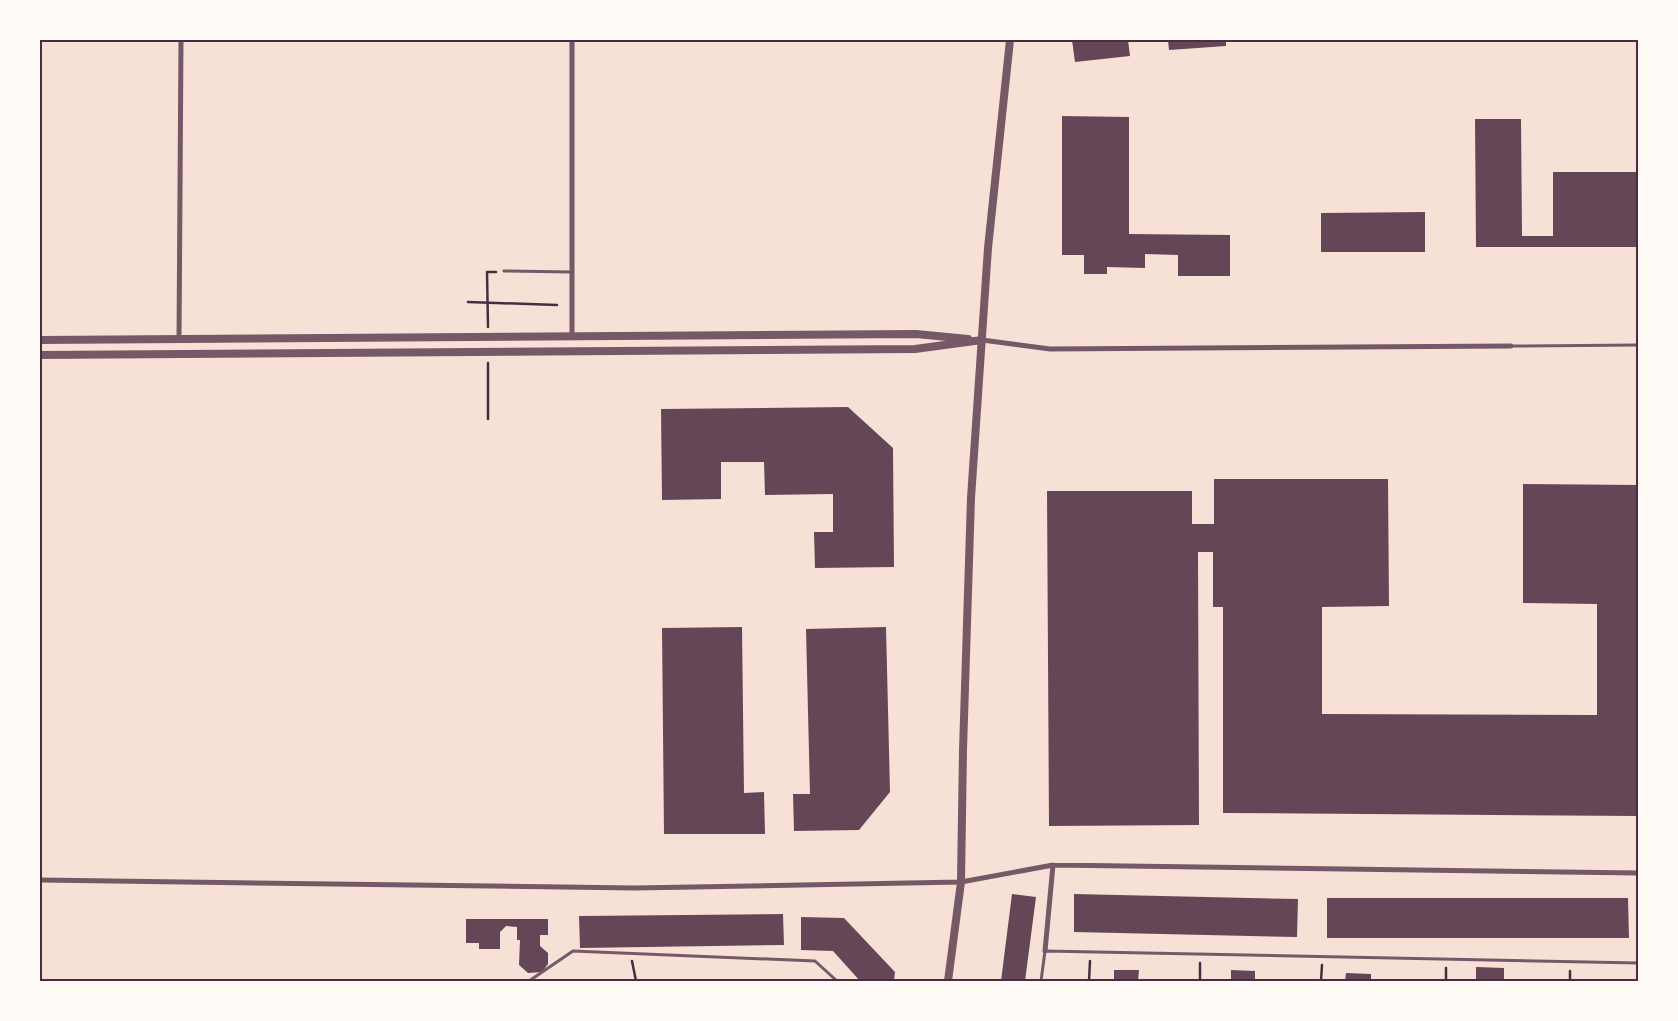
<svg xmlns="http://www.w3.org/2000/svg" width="1678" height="1021" font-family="Karla,sans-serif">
	<rect width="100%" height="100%" fill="#f7e1d7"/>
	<path fill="#644757" d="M1072 40H1128L1130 56 1075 62Z
		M1168 40H1226V46L1169 50Z
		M1062 116 1129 117V234L1230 235V276H1178V255L1145 254V268L1107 267V274H1084V255H1062Z
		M1475 119H1521L1522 236H1553V172H1638V247H1476Z
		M1425 212V252H1321V213Z
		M848 407 893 448 894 567 815 568 814 532H833V494L765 495 764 462H721V499L662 500 661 409Z
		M1214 479H1388L1389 606 1322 607V714L1597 715V604L1523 603V484L1638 485V816L1223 813V607H1213V552H1198L1199 825 1049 826 1047 491H1192V524H1214Z
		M742 627 744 793 764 792 765 834H664L662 628Z
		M886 627 890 792 859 830 794 831 793 794H810L806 629Z
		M1012 894 1036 897 1025 981H1001Z
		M1074 894 1298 899 1297 937 1074 932Z
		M1327 898H1628L1629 938H1327Z
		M783 914 784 945 580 948 579 916Z
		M801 917 844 918 895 972 894 981H860L833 951 801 950Z
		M466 919H548V935H540V946L548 953V964L542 972 528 973 519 965 520 940H517V927L506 926 500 932V949H479V943H466Z
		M1476 967 1504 968V981H1476Z
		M1114 970H1139L1138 981H1114Z
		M1231 970 1255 971V981H1231Z
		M1346 973 1371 974V981H1345Z"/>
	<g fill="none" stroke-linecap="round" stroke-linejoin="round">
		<path stroke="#4a2c40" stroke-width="2.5" d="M468 302 557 305
			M488 327 487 272H496
			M488 363V419
			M632 961 636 981
			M1570 971V981
			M1089 981 1090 961
			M1200 981V963
			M1321 981 1322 965
			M1446 981V968"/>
		<path stroke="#755966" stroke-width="3" d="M504 271 572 272
			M1511 346 1638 345
			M529 981 573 951 815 961 837 981
			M1041 981 1045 951 1638 963"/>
		<path stroke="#755966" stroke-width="5" d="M572 40V336
			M179 340 181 40
			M982 340 1050 349 1511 346
			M40 880 635 888 961 882 1053 865 1638 873
			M1045 951 1053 865"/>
		<path stroke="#755966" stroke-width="8" d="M40 340 916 334 968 339
			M40 355 915 349 982 340
			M948 981 961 882 963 750 971 498 988 248 1010 40"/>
	</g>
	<rect width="1678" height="1021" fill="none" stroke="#fffaf5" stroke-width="82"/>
	<rect x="41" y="41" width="1596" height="939" fill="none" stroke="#4a2c40" stroke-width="2"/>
</svg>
